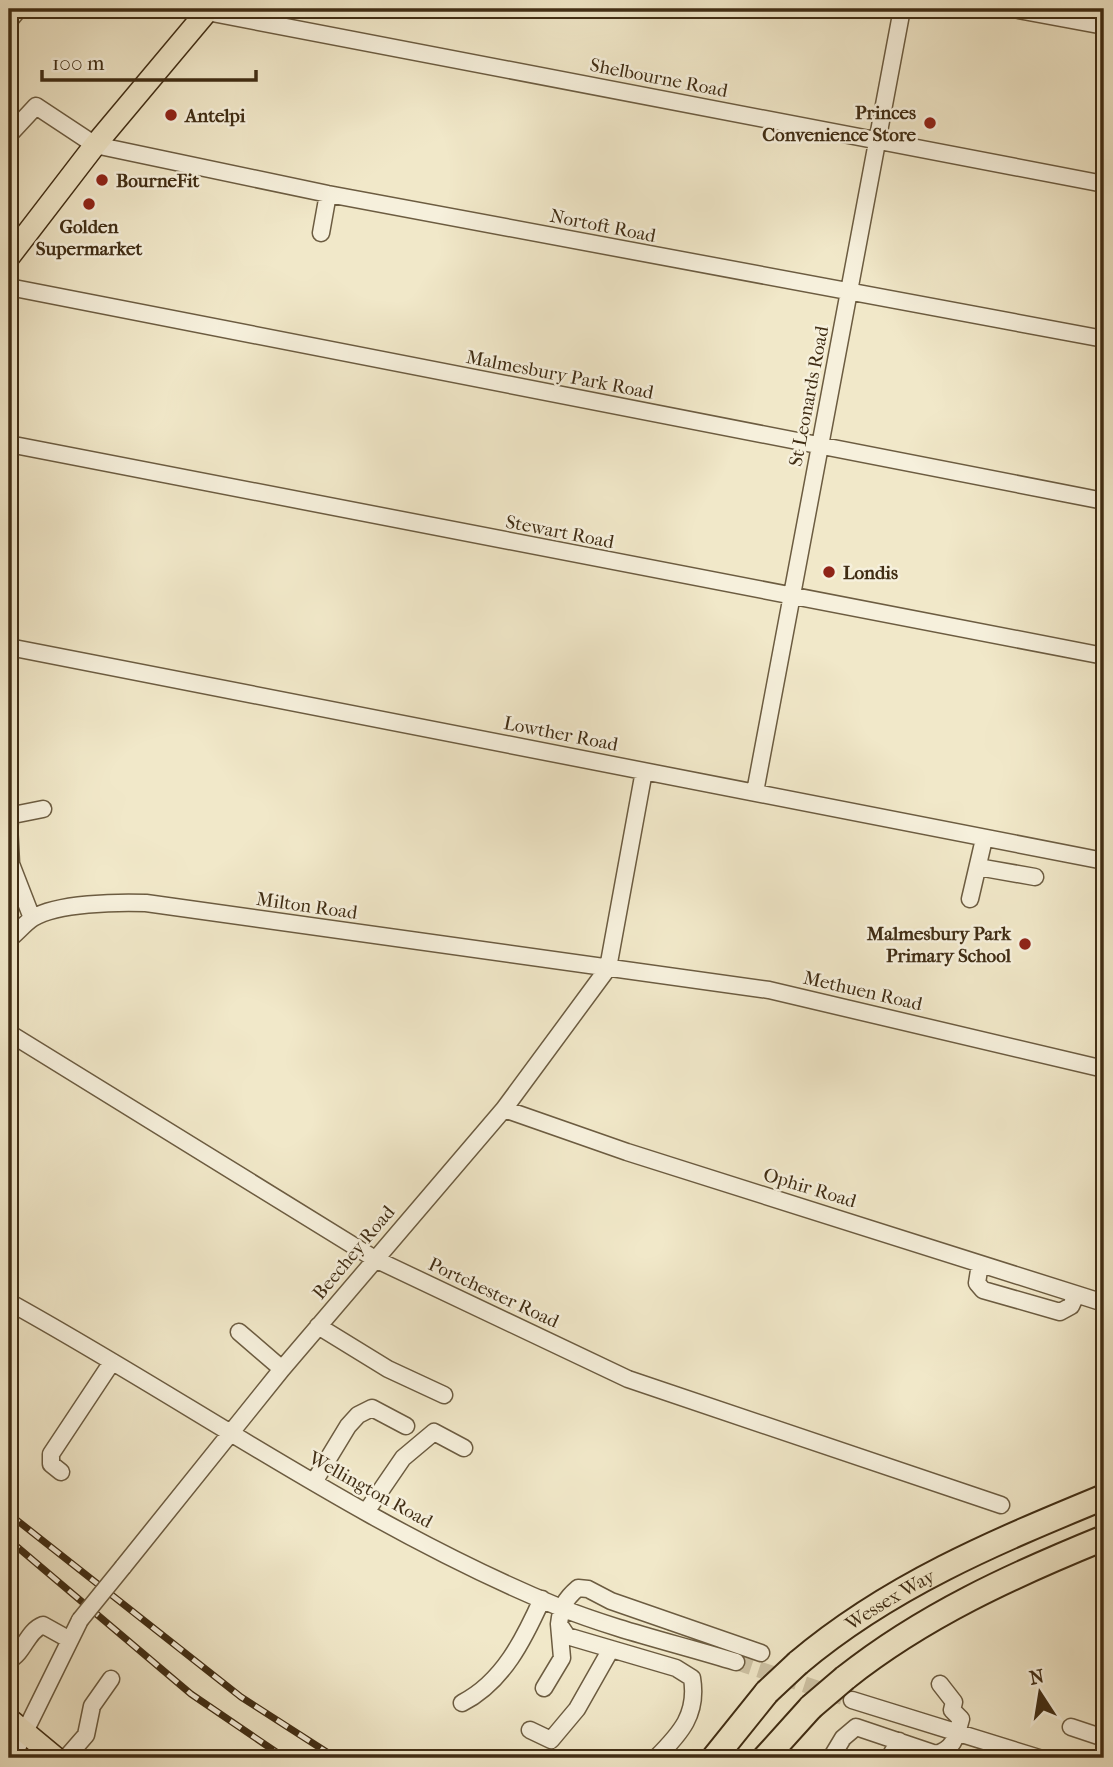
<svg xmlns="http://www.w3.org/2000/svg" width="1113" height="1767" font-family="'IM FELL French Canon',serif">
	<rect width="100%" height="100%" fill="#f1e8c9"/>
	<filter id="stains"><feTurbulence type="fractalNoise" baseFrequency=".00286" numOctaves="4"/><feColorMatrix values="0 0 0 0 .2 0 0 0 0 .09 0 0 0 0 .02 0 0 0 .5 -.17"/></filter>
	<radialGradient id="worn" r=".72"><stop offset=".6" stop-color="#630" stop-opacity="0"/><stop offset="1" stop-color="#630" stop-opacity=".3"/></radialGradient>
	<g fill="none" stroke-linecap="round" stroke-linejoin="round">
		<path stroke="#cec3a5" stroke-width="16" stroke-dasharray="16 8" stroke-linecap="butt" d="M736 1662 852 1700"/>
		<g stroke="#6c5c41" stroke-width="19">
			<path id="minor" d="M1013 9 1104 26
				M207 12 1104 184
				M9 21 19 9
				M9 135 36 106 95 145 328 194 1104 339
				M321 233 328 194
				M9 287 1104 501
				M9 444 1104 656
				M9 647 1104 861
				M755 792 902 9
				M9 824 13 815 43 809
				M9 825 11 864 32 918
				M978 867 1035 877
				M970 899 984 839
				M9 939C17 933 25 923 33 918 57 903 118 902 146 903L769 990 1104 1069
				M9 1033 375 1259 628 1379 1001 1505
				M504 1109 627 1152 1104 1303
				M980 1264 977 1283 983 1290 1060 1312 1071 1306 1076 1295
				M9 1302C192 1403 364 1527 559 1607 616 1630 678 1644 736 1662
				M318 1326 388 1369 444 1395
				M239 1332 282 1369
				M61 1472 51 1464V1454L112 1362
				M314 1482 348 1426 358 1415 372 1408 406 1426
				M366 1512 403 1458 434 1432 464 1448
				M123 1567 282 1369 504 1109 608 968 644 771
				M9 1660C24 1653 27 1631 43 1625L70 1640
				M544 1688 562 1658 559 1624
				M852 1700 1039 1758
				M462 1703C503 1682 524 1639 542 1599
				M1071 1727 1104 1738
				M530 1730 551 1740 577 1709 611 1649
				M12 1758 80 1620
				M66 1758 86 1735 92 1706 111 1679
				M656 1758C681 1733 698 1714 692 1678L676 1668 567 1636 559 1624C561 1607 565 1599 578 1588L588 1589 611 1601 761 1653
				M831 1758 843 1738 856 1727 936 1754C954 1749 956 1737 961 1719L952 1710 954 1702 940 1684
				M889 1758 899 1741"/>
		</g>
		<g stroke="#402d14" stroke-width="24">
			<path id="major" d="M9 257 95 145 209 9
				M9 1719 56 1758"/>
		</g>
		<g stroke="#402d14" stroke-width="28">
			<g id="highway">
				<path id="s1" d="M798 1663C889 1586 995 1542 1104 1497"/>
				<path d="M845 1678C923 1616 1013 1575 1104 1538"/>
				<path d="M714 1758 767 1692"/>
				<path d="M765 1758 811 1707"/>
			</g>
		</g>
		<use href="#minor" stroke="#f6f0dc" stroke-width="16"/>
		<use href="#major" stroke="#f1e8c9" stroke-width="21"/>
		<use href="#highway" stroke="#f1e8c9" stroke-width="24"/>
		<g stroke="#402d14" stroke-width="7">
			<path id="rail" d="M9 1514 241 1697 336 1758
				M9 1540 191 1694 285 1758"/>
		</g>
		<use href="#rail" stroke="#f6f0dc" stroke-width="4.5" stroke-dasharray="13" stroke-linecap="butt"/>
		<g stroke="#6c5c41" stroke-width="19" stroke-linecap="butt">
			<path id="minor-bridge" d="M80 1620 123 1567"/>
		</g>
		<g stroke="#402d14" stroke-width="28" stroke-linecap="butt">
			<path id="highway-bridge" d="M767 1692 798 1663
				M811 1707 845 1678"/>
		</g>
		<use href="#minor-bridge" stroke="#f6f0dc" stroke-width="16"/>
		<use href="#highway-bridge" stroke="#f1e8c9" stroke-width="24"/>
	</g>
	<g fill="#8f2418" stroke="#f6f0dc" stroke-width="2.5">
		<circle cx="171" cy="115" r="7"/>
		<circle cx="930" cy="123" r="7"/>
		<circle cx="102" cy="180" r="7"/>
		<circle cx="89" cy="204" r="7"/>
		<circle cx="829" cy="572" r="7"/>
		<circle cx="1025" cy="944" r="7"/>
	</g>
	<g text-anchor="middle" stroke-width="5" stroke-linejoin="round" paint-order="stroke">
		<g font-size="19" fill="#402d14" stroke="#f6f0dc">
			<text transform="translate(659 77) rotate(11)" y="7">Shelbourne Road</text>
			<text transform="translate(603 225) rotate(11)" y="7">Nortoft Road</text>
			<text transform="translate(560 374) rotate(11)" y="7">Malmesbury Park Road</text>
			<text transform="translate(808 396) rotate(-79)" y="7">St Leonards Road</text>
			<text transform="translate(560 531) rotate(11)" y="7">Stewart Road</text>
			<text transform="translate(561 733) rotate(11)" y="7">Lowther Road</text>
			<text transform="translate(307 905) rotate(8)" y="7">Milton Road</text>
			<text transform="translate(863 990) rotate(13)" y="7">Methuen Road</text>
			<text transform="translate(810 1187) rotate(17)" y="7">Ophir Road</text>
			<text transform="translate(353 1252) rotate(-50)" y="7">Beechey Road</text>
			<text transform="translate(494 1292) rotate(25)" y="7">Portchester Road</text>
			<text transform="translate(371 1489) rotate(29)" y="7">Wellington Road</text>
			<text dy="7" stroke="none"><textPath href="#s1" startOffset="112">Wessex Way</textPath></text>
		</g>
		<g font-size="19" font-weight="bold" fill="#402d14" stroke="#f6f0dc" text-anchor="start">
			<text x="916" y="119" text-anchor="end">Princes<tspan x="916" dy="22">Convenience Store</tspan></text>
			<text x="185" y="122">Antelpi</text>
			<text x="116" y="187">BourneFit</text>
			<text x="89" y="233" text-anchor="middle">Golden<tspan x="89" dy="22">Supermarket</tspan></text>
			<text x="843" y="579">Londis</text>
			<text x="1011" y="940" text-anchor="end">Malmesbury Park<tspan x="1011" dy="22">Primary School</tspan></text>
		</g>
	</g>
	<rect width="1113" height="1767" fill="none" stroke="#f1e8c9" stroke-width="35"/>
	<rect x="10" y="10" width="1092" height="1746" fill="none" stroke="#402d14" stroke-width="3.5"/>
	<rect x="18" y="18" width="1078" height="1732" fill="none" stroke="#402d14" stroke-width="2"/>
	<g transform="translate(1040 1693) rotate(348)" stroke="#f6f0dc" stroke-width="5" paint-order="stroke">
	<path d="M0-5L12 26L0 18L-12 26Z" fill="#402d14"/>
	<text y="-10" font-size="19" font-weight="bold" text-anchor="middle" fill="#402d14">N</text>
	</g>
	<path d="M42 70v10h214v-10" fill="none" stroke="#402d14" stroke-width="3.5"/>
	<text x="52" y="70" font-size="21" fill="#402d14" stroke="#f6f0dc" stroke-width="5" paint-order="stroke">100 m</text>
	<rect width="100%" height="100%" filter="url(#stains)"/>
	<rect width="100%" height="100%" fill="url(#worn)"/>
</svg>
